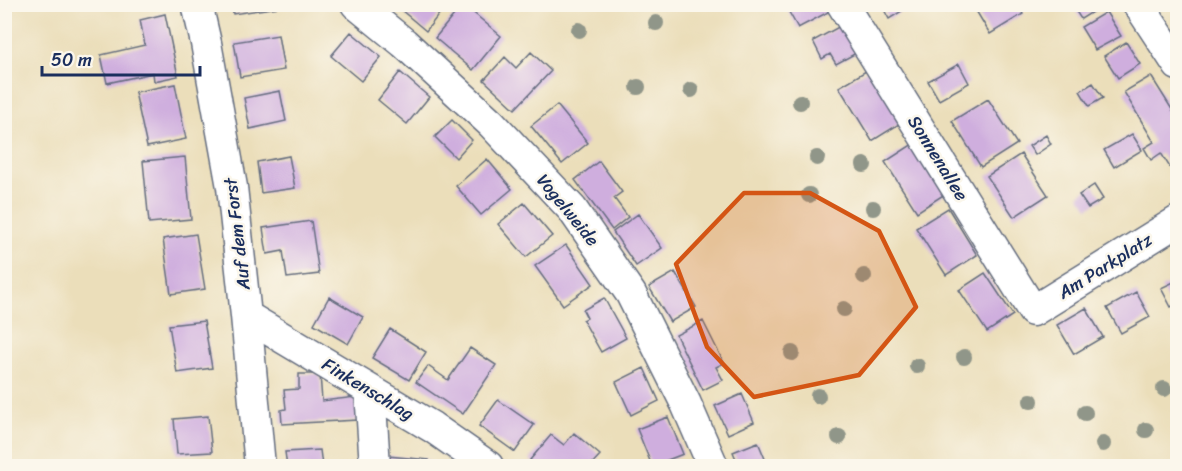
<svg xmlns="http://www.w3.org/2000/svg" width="1182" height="471" font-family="Sriracha,sans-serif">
	<rect width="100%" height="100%" fill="#fbf7ec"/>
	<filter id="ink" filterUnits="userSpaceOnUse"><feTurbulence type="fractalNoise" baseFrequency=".0167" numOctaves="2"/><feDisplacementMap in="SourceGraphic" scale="12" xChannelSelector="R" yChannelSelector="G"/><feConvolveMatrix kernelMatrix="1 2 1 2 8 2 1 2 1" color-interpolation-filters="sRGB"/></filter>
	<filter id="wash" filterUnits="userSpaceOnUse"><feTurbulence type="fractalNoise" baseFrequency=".008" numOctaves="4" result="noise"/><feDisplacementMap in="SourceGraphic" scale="24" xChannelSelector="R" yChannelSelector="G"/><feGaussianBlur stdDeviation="1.35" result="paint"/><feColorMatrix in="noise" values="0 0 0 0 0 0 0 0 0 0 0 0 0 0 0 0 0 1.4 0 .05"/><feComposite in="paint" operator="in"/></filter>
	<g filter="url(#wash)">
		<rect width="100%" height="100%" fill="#ebdeba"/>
		<g id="blocks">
			<path fill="#cfaede" d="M232 4H285V6L233 14Z
				M394 4H447L426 31Z
				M463 4 501 36 473 70 435 38Z
				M881 4H913L889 19Z
				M972 4H1017L1023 14 990 34Z
				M1071 4H1105L1081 19Z
				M785 5H829L832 10 798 28Z
				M1106 12 1121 36 1095 50 1081 27Z
				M165 14 178 76 154 81 153 73 107 83 101 55 145 45 140 20Z
				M844 24 860 51 836 64 830 54 822 59 813 41Z
				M351 32 381 57 361 81 331 56Z
				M278 35 284 70 240 77 234 42Z
				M1126 42 1140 64 1118 78 1104 56Z
				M531 52 551 71 515 109 484 80 505 57 516 68Z
				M959 64 969 83 939 100 928 81Z
				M871 68 904 121 872 141 839 87Z
				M400 72 429 97 407 124 378 100Z
				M1151 76 1178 119V171L1174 174 1161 153 1151 160 1144 148 1154 142 1124 92Z
				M1093 83 1103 98 1089 106 1080 91Z
				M175 84 186 139 147 147 135 92Z
				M280 91 286 121 250 129 244 98Z
				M988 99 1017 144 981 167 952 121Z
				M557 105 588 143 562 164 531 126Z
				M452 120 472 140 456 158 435 137Z
				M1132 134 1142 150 1114 167 1104 150Z
				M1046 135 1051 144 1035 155 1029 146Z
				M916 142 948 192 917 212 885 162Z
				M1021 154 1048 195 1014 217 987 176Z
				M289 156 295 188 261 193 257 162Z
				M185 157 191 219 149 223 143 161Z
				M487 159 512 189 481 215 456 186Z
				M599 161 622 192 614 198 628 217 612 230 575 180Z
				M1094 185 1103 199 1088 208 1079 195Z
				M524 203 552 236 526 257 498 224Z
				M948 208 977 255 946 275 916 228Z
				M638 214 662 248 636 266 613 232Z
				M311 221 319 274 287 278 283 251 267 254 263 228Z
				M196 234 205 289 171 294 163 239Z
				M566 245 593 284 563 305 535 266Z
				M675 272 696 307 670 322 649 287Z
				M985 273 1013 315 987 332 959 290Z
				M1178 280V303L1171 307 1161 288Z
				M1136 292 1150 317 1121 333 1107 308Z
				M329 297 363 317 348 344 314 324Z
				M604 298 626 338 601 352 583 320 587 318 583 310Z
				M1086 308 1103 337 1074 354 1057 325Z
				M204 321 212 368 177 373 169 325Z
				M703 321 724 363 716 367 723 380 703 390 676 335Z
				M390 329 426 352 409 380 372 358Z
				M470 348 496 365 463 414 416 382 428 366 448 380Z
				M644 368 659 401 631 415 616 382Z
				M299 374H320L322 401 356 397 358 420 282 424 281 410 286 409 284 390 299 389Z
				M742 394 754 422 728 434 715 406Z
				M498 400 534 425 515 452 479 426Z
				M208 416 212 452 177 454 174 419Z
				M668 417 683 454 652 466 637 429Z
				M574 433 600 455 590 466H538L530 460 551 435 564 445Z
				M758 442 768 466H739L733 452Z
				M320 450 322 466H287L285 452Z
				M388 456 429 460 428 466H387Z"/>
		</g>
	</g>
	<g filter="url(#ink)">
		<use href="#blocks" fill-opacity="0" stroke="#646c7e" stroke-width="1.5"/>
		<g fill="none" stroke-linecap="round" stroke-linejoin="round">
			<g stroke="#646c7e" stroke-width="33">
				<path id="minor" d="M197 4 206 43 232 187 246 316 260 466
					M356 4 404 43 491 123 572 209 631 294 686 404 713 466
					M842 4 1033 311 1178 221
					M1138 4 1178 65
					M246 316 432 427 488 466
					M370 390 375 466"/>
			</g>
			<use href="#minor" stroke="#fff" stroke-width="30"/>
		</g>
		<g fill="#909689">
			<circle cx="656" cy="23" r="8"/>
			<circle cx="579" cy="30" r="8"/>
			<circle cx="638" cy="87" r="8"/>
			<circle cx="691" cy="90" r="8"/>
			<circle cx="800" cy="102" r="8"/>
			<circle cx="817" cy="158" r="8"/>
			<circle cx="864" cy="165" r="8"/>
			<circle cx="809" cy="195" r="8"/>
			<circle cx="873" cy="208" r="8"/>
			<circle cx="864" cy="276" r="8"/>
			<circle cx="844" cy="309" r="8"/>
			<circle cx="792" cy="353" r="8"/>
			<circle cx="964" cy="357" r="8"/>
			<circle cx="917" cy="366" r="8"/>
			<circle cx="1164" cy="389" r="8"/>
			<circle cx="818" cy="396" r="8"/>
			<circle cx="1031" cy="401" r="8"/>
			<circle cx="1085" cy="413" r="8"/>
			<circle cx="1146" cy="430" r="8"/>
			<circle cx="839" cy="437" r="8"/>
			<circle cx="1103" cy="444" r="8"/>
		</g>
	</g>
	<path fill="#d45514" fill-opacity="0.2" stroke="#d45514" stroke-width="4.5" stroke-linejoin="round" d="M744 193H810L879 231 916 307 859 375 754 397 707 347 676 264Z"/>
	<g text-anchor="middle" stroke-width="5" stroke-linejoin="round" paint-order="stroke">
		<g font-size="18" fill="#1b2f5e" stroke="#fbf7ec">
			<text transform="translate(938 158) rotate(58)" y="6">Sonnenallee</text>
			<text transform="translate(568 210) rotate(51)" y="6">Vogelweide</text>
			<text transform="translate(237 234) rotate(-97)" y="6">Auf dem Forst</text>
			<text transform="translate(1105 266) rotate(-32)" y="6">Am Parkplatz</text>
			<text transform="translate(368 389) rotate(31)" y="6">Finkenschlag</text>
		</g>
	</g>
	<rect width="1182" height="471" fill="none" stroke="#fbf7ec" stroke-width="24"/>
	<path d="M42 66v9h158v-9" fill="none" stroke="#1b2f5e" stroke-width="3"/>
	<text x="51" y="66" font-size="18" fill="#1b2f5e" stroke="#fbf7ec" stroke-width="4.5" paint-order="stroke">50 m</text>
</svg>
